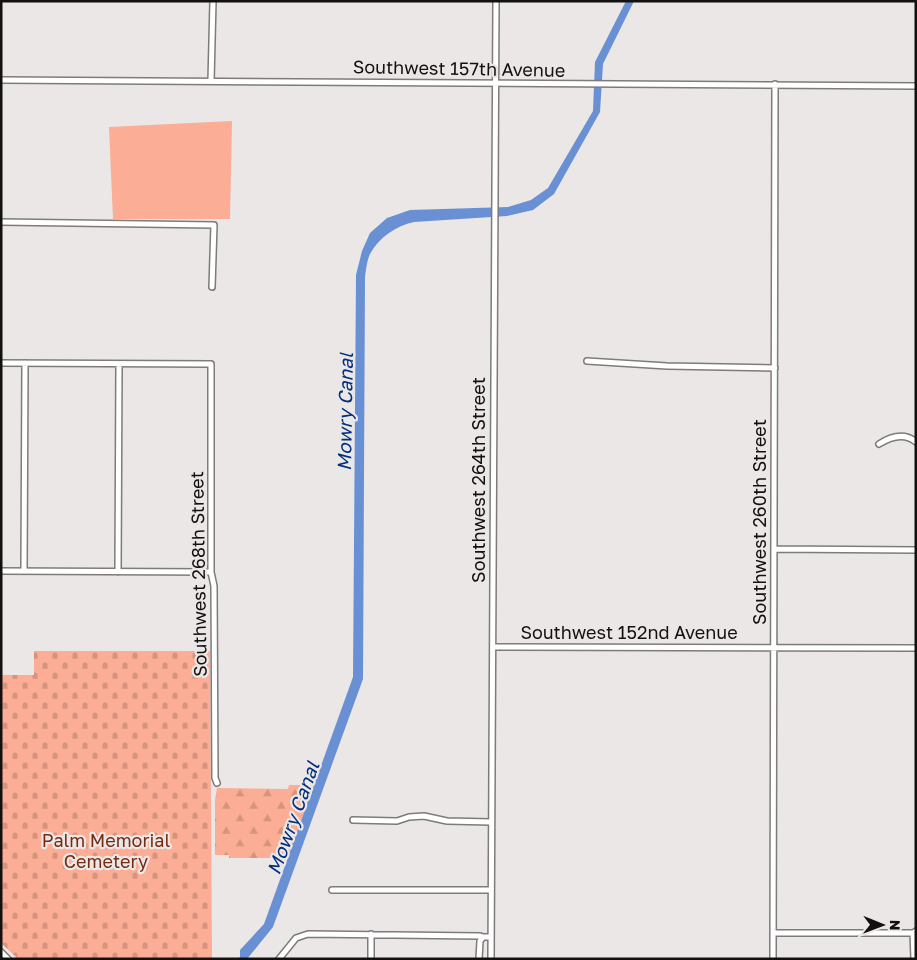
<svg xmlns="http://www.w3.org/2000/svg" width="917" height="960" font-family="'Golos Text',sans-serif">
	<defs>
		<pattern id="forest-firs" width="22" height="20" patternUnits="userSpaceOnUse" patternTransform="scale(1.25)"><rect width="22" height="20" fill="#fbad95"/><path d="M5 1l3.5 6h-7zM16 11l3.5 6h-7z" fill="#d6947f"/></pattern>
		<pattern id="cemetery-stones" width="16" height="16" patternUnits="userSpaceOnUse" patternTransform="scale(1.25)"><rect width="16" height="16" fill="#fbad95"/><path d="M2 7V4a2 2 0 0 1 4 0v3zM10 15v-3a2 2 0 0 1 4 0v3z" fill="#d6947f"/></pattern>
	</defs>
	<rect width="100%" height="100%" fill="#ebe7e6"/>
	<path fill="url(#forest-firs)" d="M289 785H309L314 787 288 858H229V855H215V800L217 788 288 789Z"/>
	<path fill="url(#cemetery-stones)" d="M34 651H210L212 959H18L1 943V675H34Z"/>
	<path fill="#fbad95" d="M232 121 230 219H113L109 127Z"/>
	<path fill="#6890d3" d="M626 1H634L603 64 600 112 554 194 533 210 507 216 414 222C396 226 379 237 370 254 367 260 366 270 365 277L363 679 273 927 247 959H238L240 957V950L264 924 353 677 356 275 362 251 370 233 387 218 410 210 508 207 531 200 548 188 593 111 595 62Z"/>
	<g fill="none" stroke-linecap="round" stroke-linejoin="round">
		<g stroke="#7e7b7a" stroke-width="8">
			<path id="minor" d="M1 80 916 86
				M211 81 213 1
				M1 222 214 225 212 287
				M587 361 667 366 775 368
				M1 363 211 364V572L214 586 215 778 217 783
				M879 444C890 437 904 432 916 442
				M774 549 916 550
				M1 571 211 572
				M24 571 25 363
				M118 572 119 364
				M493 647 916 648
				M353 820 397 821 409 817 424 816 447 821 491 822
				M332 890H491
				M773 933H913L916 931
				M913 933 914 959
				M1 952 8 959
				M279 959 296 938 308 934 480 936 483 937H491
				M371 959V934
				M479 959 480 941 483 937
				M491 959 496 1
				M773 959 775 84"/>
		</g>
		<use href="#minor" stroke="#fff" stroke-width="5"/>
	</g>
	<g text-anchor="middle" stroke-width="4.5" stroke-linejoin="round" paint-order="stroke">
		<g font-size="18" fill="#121110" stroke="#ebe7e6">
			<text transform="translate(459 69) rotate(1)" y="6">Southwest 157th Avenue</text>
			<text transform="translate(479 480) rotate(-90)" y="6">Southwest 264th Street</text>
			<text transform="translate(760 522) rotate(-90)" y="6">Southwest 260th Street</text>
			<text transform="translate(199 574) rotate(-91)" y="6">Southwest 268th Street</text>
			<text x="629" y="639">Southwest 152nd Avenue</text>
		</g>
		<g font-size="18" fill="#762a12" stroke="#ebe7e6">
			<text x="106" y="847">Palm Memorial<tspan x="106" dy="21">Cemetery</tspan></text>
		</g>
		<g font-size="19" font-style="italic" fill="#002f7c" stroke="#ebe7e6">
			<text transform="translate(345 412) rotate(-89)" y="7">Mowry Canal</text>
			<text transform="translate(293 818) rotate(-70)" y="7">Mowry Canal</text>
		</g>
	</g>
	<rect width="917" height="960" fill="none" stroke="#121110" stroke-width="5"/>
	<g transform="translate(882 925) rotate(91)" stroke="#ebe7e6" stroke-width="4" paint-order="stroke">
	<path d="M0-4L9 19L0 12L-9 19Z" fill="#121110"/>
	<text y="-8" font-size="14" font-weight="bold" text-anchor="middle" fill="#121110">N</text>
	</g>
</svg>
